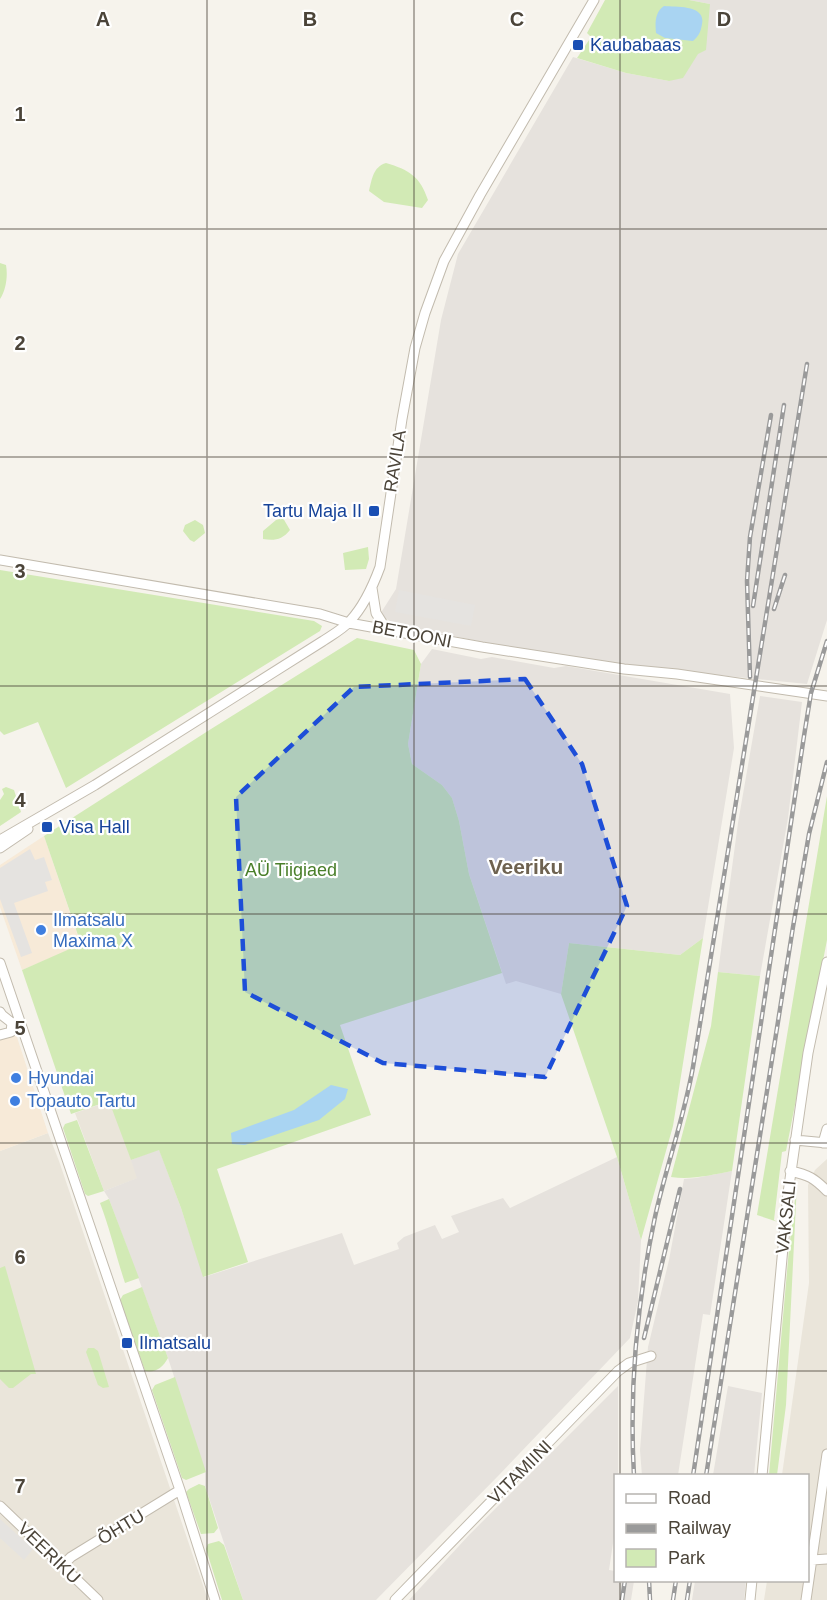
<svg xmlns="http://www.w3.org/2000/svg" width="827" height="1600" font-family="Helvetica,sans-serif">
	<rect width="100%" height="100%" fill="#f6f3ec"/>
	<path fill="#eae5da" d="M110 1101 138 1178 104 1191 75 1113Z
		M48 1133 59 1161 208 1600H0V1151Z
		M827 1159V1600H764L767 1581 808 1580V1476L782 1475 809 1283 808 1185 815 1170Z"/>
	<path fill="#f7ead8" d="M44 836 81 945 22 970 0 907V865Z
		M16 1034 48 1133 0 1151V1039Z"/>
	<path fill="#e6e2dd" d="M689 0H827V620L807 684 649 668 513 648 395 624 383 617 382 611 396 589 441 320 458 254 573 57 626 73 669 81 710 4Z
		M432 649 481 659 492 657 554 668 566 666 730 694 734 748 703 938 680 955 569 943 561 994 516 981 506 984 469 874 459 821 452 798 442 785 412 764 408 744 421 664Z
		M760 696 802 702 788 818 760 976 718 972 738 823Z
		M159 1149 181 1208 204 1277 342 1233 354 1265 399 1249 397 1243 404 1237 435 1225 442 1239 459 1232 451 1216 503 1198 510 1208 617 1157 641 1240 638 1301 630 1338 499 1475 376 1600H243L205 1486V1472L168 1358 109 1199 104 1191 137 1178 131 1160Z
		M732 1171 710 1315 703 1314 678 1475 642 1476 640 1450 648 1347 669 1260 684 1179 696 1178Z
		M618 1386V1475L616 1476V1523L609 1570 615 1571 616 1580 634 1581 631 1600H409L470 1534Z
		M728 1386 762 1393 754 1475H713Z
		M695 1581H746L744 1600H692Z"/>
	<path fill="#d2eab5" d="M605 0H689L710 4 706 50 698 54 683 78 669 81 626 73 577 58 591 37 587 33Z
		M386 163C409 170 420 176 428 200L422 208 384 202 369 191C372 179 373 167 386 163Z
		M0 263 6 265C8 276 6 290 0 299Z
		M283 518 290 530C282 540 274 541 263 539V531L276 520Z
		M195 520 203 525 205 533 194 542 190 540 183 531 185 525Z
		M368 547 369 559 366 569 345 570 343 553Z
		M0 570 314 621 322 626 320 631 66 788 38 722 4 735 0 731Z
		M357 638 414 650 421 664 408 744 412 764 442 785 452 798 459 821 469 874 502 973 340 1025 371 1115 217 1169 248 1262 203 1277 181 1208 159 1150 131 1160 109 1101 71 1114 22 970 81 944 44 836 211 729Z
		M6 787 14 790 21 812 0 826V800L4 794 2 789Z
		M827 796V940L786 1151 782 1152 774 1220 778 1222 757 1215Z
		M703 938 673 1126 641 1240 617 1157 561 994 569 943 680 955Z
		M718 972 760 976 732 1171C711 1175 692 1180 671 1177L711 1026Z
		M77 1120 104 1191 88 1196 85 1194 63 1128 65 1124Z
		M797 1183 786 1405 777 1475H769L789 1249Z
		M109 1199 139 1278 125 1283C116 1256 110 1229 100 1203Z
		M5 1266 36 1374H31L13 1388H9L0 1379V1268Z
		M142 1287 168 1358C163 1367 156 1373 145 1371L120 1300 123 1295Z
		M88 1348H94L98 1351 109 1387 103 1388 98 1385 86 1352Z
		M175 1377 206 1472 186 1480 182 1478 152 1390 155 1385Z
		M199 1484 205 1486 218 1528 214 1533 201 1534 186 1492 189 1489Z
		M219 1541 224 1545 243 1600H222L206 1549 208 1544Z"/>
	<path fill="#e5e3e0" d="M399 590 475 605 471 626 395 612Z
		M30 849 35 860 44 857 52 880 45 882 48 891 14 903 32 953 21 957 0 899V868Z
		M0 1519 33 1549 24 1560 0 1538Z"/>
	<path fill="#a9d4f2" d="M664 6C677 7 706 5 702 24 701 31 699 36 693 41L665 38 656 33C655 23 655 12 664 6Z
		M331 1085 348 1089 345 1099 319 1120 245 1145 232 1144 231 1133 294 1110Z"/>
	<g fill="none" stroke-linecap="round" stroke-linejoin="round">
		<g stroke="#c2bbae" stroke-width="11">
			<path id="minor" d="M0 560 320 614 349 623 482 647 624 669 677 674 827 696
				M372 588 376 613 386 629
				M0 840 95 785 323 641C332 635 343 629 350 621 364 606 373 586 380 567L402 419 415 348 425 313 444 261 480 195 594 0
				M0 848 28 829
				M0 963 180 1490 215 1600
				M0 1012 2 1015 12 1023 20 1022
				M0 1035 11 1032 12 1023
				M795 1140 827 1143
				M823 1143 827 1129
				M790 1171C809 1175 814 1178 827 1191
				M762 1476 788 1193 808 1053 827 962
				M0 1506 98 1600
				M812 1560 827 1559
				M63 1565 71 1557 180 1490
				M395 1600 618 1371 629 1363 651 1356
				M750 1600 752 1580
				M806 1600 827 1454"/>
		</g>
		<use href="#minor" stroke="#fff" stroke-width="9"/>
		<g stroke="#9a9a9a" stroke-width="4.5">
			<path id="rail" d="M753 606 784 405
				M774 609 785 575
				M750 677 747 581 750 537 771 415
				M644 1338 680 1189
				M634 1476C629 1389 637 1302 655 1217 666 1167 684 1118 693 1067L807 364
				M693 1476 804 736 811 693 827 641
				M706 1476 793 927 809 834 827 762
				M649 1580 650 1600
				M622 1600 625 1580
				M673 1600 676 1580
				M687 1600 690 1580"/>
		</g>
		<use href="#rail" stroke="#fff" stroke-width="2" stroke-dasharray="7" stroke-linecap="butt"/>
	</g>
	<path fill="#1d4ed8" fill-opacity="0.2" stroke="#1d4ed8" stroke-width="4.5" stroke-dasharray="12 8" stroke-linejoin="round" d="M525 679 582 764 627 906 545 1077 383 1063 245 992 236 797 354 687Z"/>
	<path fill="none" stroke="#4b4439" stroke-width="1.5" stroke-opacity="0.55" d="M207 0V1600M414 0V1600M620 0V1476M0 229H827M0 457H827M0 686H827M0 914H827M0 1143H827M0 1371H827M620 1580V1600"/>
	<g fill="#1a4fb4" stroke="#fff" stroke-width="2">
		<rect x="572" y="39" width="12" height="12" rx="3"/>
		<rect x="368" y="505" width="12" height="12" rx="3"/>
		<rect x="41" y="821" width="12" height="12" rx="3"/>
		<rect x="121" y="1337" width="12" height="12" rx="3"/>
	</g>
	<g fill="#3f7fe0" stroke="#fff" stroke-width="2">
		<circle cx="41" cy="930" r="6"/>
		<circle cx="16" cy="1078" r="6"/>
		<circle cx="15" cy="1101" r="6"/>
	</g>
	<g text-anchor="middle" stroke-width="4.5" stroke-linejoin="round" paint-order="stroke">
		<g font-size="18" fill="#164399" stroke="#fff" text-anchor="start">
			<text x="590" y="51">Kaubabaas</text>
			<text x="362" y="517" text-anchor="end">Tartu Maja II</text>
			<text x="59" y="833">Visa Hall</text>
			<text x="139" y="1349">Ilmatsalu</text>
		</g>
		<g font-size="18" fill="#4b4439" stroke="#fff">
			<text transform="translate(395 461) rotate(-81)" y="6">RAVILA</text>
			<text transform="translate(412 634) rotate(11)" y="6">BETOONI</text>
			<text transform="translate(786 1217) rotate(-84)" y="6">VAKSALI</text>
			<text transform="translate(520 1472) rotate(-45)" y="6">VITAMIINI</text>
			<text transform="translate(121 1527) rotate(-31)" y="6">ÕHTU</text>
			<text transform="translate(49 1553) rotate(44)" y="6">VEERIKU</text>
		</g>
		<g font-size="18" fill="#4a7f2a" stroke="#fff">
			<text x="291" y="876">AÜ Tiigiaed</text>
		</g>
		<g font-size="18" fill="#366cbe" stroke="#fff" text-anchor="start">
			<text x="53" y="926">Ilmatsalu<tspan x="53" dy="21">Maxima X</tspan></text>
			<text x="28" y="1084">Hyundai</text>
			<text x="27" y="1107">Topauto Tartu</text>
		</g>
		<g font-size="21" font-weight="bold" fill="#6e6250" stroke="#fff">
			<text x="526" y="874">Veeriku</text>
		</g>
	</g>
	<g font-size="20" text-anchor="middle" font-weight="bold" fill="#4b4439" stroke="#fff" stroke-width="4.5" stroke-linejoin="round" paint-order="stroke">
		<text x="103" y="26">A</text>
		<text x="310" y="26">B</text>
		<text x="517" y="26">C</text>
		<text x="724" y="26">D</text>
		<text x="20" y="121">1</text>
		<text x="20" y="350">2</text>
		<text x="20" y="578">3</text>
		<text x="20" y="807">4</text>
		<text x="20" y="1035">5</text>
		<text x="20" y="1264">6</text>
		<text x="20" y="1493">7</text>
	</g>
	<rect x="614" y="1474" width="195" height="108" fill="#ffffff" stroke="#b7b4b0" stroke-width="1.5"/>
	<rect x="626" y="1494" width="30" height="9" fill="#ffffff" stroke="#b7b4b0" stroke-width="1.5"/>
	<text x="668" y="1504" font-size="18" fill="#4b4439">Road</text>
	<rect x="626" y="1524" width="30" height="9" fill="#9a9a9a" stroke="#b7b4b0" stroke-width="1.5"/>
	<text x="668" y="1534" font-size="18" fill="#4b4439">Railway</text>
	<rect x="626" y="1549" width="30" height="18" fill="#d2eab5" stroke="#b7b4b0" stroke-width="1.5"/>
	<text x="668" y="1564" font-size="18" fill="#4b4439">Park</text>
</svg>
